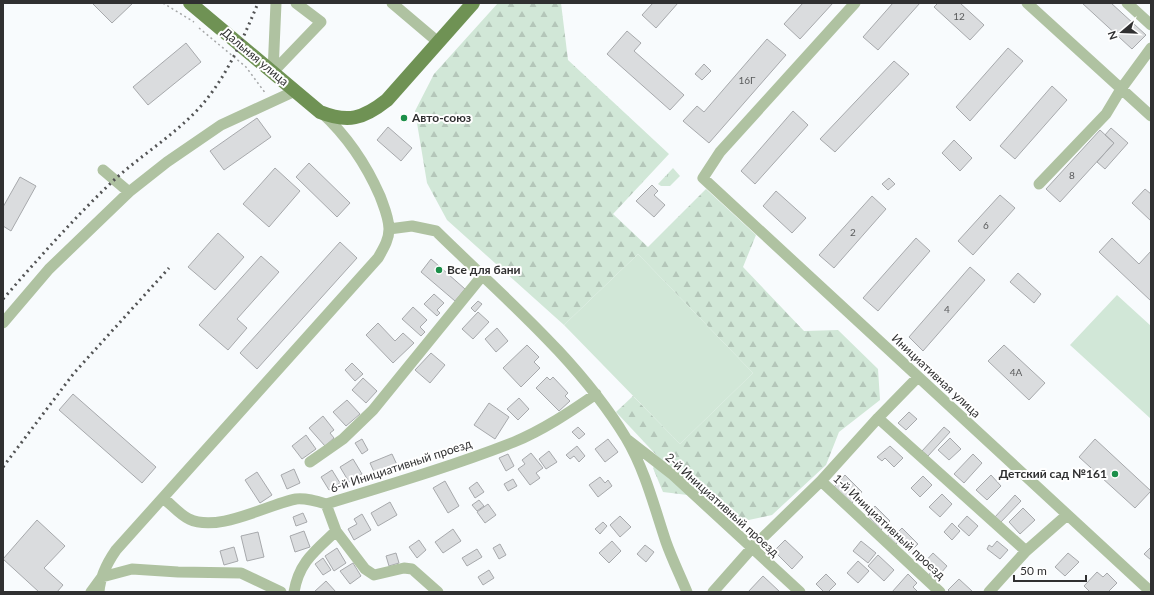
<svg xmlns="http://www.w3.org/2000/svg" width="1154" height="595" font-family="Lato,sans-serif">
	<defs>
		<pattern id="grass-tufts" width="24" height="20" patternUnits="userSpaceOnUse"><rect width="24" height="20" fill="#d1e7d7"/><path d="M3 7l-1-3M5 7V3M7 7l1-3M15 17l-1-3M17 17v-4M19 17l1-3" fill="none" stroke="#b4c6b9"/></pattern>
		<pattern id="forest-firs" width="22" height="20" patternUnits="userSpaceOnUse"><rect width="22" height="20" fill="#d1e7d7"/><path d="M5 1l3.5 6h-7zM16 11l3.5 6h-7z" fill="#b4c6b9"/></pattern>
	</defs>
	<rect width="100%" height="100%" fill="#f8fbfd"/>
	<path fill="url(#grass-tufts)" d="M673 168 680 176 670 186H661L658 184Z"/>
	<path fill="url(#forest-firs)" d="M498 3H561L568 60 669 154 613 214 648 247 706 189 756 235 743 267 804 331 838 330 878 369 880 400 839 432 826 465 772 515 744 521 712 498 663 492 653 468 660 459 616 412 633 396 680 444 753 373 638 254 564 325 447 220 427 183 415 111 434 74Z"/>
	<path fill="#d1e7d7" d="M638 254 753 373 680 444 564 325Z
		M1117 295 1151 326V419L1070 345Z"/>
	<path fill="#dadcde" stroke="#a7a9ac" d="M92 3H133L112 23Z
		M653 3H678L656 28 642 15Z
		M803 3H833L800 39 784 24Z
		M893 3H920L878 50 863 37Z
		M938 3H960L984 25 970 40 934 7Z
		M1082 3H1111L1146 35 1132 49Z
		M627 31 641 43 634 51 684 95 670 110 607 54Z
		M767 39 786 55 709 143 683 121 697 106 704 112Z
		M186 43 201 62 148 105 133 87Z
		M1008 48 1023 61 970 121 956 107Z
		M894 61 909 74 835 152 820 139Z
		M704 64 711 71 702 80 695 74Z
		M1052 86 1067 100 1015 159 1000 146Z
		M793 111 808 125 755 184 741 171Z
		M257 118 271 137 224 170 210 151Z
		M388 127 412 148 401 161 377 140Z
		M1111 128 1128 143 1105 169 1097 162 1114 143 1105 135Z
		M1100 130 1114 143 1060 202 1046 189Z
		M954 140 972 158 960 171 942 153Z
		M309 163 350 203 337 217 296 177Z
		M275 168 300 191 269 227 243 204Z
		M20 177 36 186 11 231 3 226V207Z
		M889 178 895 184 888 190 882 184Z
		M652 185 658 191 654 195 665 205 654 217 636 201Z
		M1145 189 1151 194V221L1132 203Z
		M776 191 806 218 792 233 763 206Z
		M1000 195 1015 208 973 255 958 241Z
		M872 196 886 209 834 268 819 255Z
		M218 233 244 257 215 290 188 267Z
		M916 238 930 251 878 311 863 298Z
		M1112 238 1139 264 1151 251V301L1099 252Z
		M340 242 357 258 257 369 240 353Z
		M261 256 279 272 237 319 247 328 228 350 199 325Z
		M431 259 465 289 455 301 421 272Z
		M970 267 985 280 923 351 909 337Z
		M1018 273 1041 294 1034 303 1010 282Z
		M434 294 444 303 437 310 440 313 437 316 424 304Z
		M478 301 482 304 475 312 471 308Z
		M413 307 427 320 420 327 425 332 421 336 402 319Z
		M478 312 489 322 473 339 462 329Z
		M378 323 395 341 403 333 414 343 393 363 366 335Z
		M497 328 508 341 496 352 485 339Z
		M527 345 539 357 534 362 540 368 521 387 503 368Z
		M1004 345 1045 383 1029 400 988 361Z
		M431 353 445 365 430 383 415 370Z
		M352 363 363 374 355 381 345 370Z
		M547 377 550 380 553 377 568 393 565 396 570 401 559 411 536 388Z
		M363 378 377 391 366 403 352 390Z
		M73 394 156 467 142 483 59 410Z
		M519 398 529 409 518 420 507 409Z
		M347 400 360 414 346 426 333 412Z
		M489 403 509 417 495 439 474 425Z
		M909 412 917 419 906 430 898 423Z
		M323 416 334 430 330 433 334 438 325 446 309 428Z
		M578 427 585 434 579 439 572 432Z
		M944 427 950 432 928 456 922 451Z
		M306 435 316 449 302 459 292 446Z
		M950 438 961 449 949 460 938 450Z
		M362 439 368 450 362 454 355 443Z
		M608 439 618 452 605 462 595 449Z
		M1095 439 1151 491 1135 508 1079 457Z
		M577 446 585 456 579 462 574 456 570 459 566 455Z
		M890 446 903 458 894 467 885 458 882 461 877 457Z
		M549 451 557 462 546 469 539 459Z
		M531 453 543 468 536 473 540 478 530 485 518 469 525 464 522 460Z
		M392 454 398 467 376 476 370 463Z
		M508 454 514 466 506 471 499 458Z
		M973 454 982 463 964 483 954 474Z
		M353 459 362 474 349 482 340 467Z
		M294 469 300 483 287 489 281 475Z
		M332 470 340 483 329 490 321 477Z
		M257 472 272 495 260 503 245 480Z
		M845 475 862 492 851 504 834 487Z
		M991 475 1001 486 987 500 976 490Z
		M923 476 932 485 920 497 911 488Z
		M600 477 605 483 608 480 612 486 598 497 589 485Z
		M513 479 517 486 508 491 504 484Z
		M445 481 459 506 448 513 433 488Z
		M477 482 484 492 475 498 469 488Z
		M942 494 952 504 940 517 929 507Z
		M1015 495 1021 501 1000 523 995 517Z
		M479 500 484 506 477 511 472 505Z
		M390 502 397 515 378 526 371 513Z
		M488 504 496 515 485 523 477 512Z
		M875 506 890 521 881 530 867 515Z
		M1023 508 1035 520 1020 534 1009 522Z
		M303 513 307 522 296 526 293 517Z
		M362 514 371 530 354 540 348 529 357 524 354 519Z
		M620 516 631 527 620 537 610 525Z
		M967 516 978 526 969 536 958 526Z
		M37 520 65 546 44 568 63 585 57 592H39L3 559Z
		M603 522 607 526 600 534 595 529Z
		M952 523 960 531 952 540 944 532Z
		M902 528 918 544 909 553 898 542 894 546 886 538 892 531 895 535Z
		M453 529 461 541 443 553 435 542Z
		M304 531 310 547 295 552 290 536Z
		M258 532 264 557 247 561 241 536Z
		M419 540 426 550 417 558 409 547Z
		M785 540 803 557 792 569 774 551Z
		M612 541 621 551 609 563 599 553Z
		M861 541 876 553 868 563 853 551Z
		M997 541 1008 550 1000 559 987 549 989 545 992 547Z
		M500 544 506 555 499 559 493 548Z
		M645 545 654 552 646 562 637 554Z
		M234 547 238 561 224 565 220 551Z
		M1151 547V560L1144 554Z
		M337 548 346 563 334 571 325 556Z
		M477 549 482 557 467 566 462 558Z
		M396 553 399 563 389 566 386 556Z
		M933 553 947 566 941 573 944 576 937 584 928 576 931 572 923 564Z
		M1068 553 1079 562 1065 576 1055 567Z
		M878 555 894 570 884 581 868 566Z
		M323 558 331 570 323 575 315 564Z
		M858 561 869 571 858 583 847 573Z
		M353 563 361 576 350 584 340 571Z
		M489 570 494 578 483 585 478 577Z
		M1097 572 1103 577 1107 573 1117 583 1108 592H1090L1084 586Z
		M826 574 836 584 828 592H824L816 584Z
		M908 574 917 583 913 587 918 592H892Z
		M763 576 780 592H748Z
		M959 579 972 591 971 592H950L948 590Z
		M326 581 336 592H314Z"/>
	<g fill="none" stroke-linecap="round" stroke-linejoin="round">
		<path stroke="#a5a7a8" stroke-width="1.5" stroke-dasharray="2 3" stroke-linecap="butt" d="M163 3 194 22
			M199 28 246 67 266 94"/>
		<path stroke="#afc2a1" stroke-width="11" d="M392 3 438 42
			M855 3 720 152 703 178 1151 592
			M1027 3 1151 116
			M1127 3 1151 25
			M273 72 321 22 296 3
			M273 72 276 3
			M103 170 129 192
			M1039 184 1106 114 1121 89 1151 48
			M389 229 412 226 436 231C501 295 578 359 626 438 645 470 654 506 666 542 672 559 680 575 687 592
			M3 323 49 269 129 192 167 162 221 125 295 91
			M878 418 1026 551
			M628 440 673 475 800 592
			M310 462 343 439 373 410 482 276
			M821 481 940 592
			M163 498C171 504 180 515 189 519 218 533 266 505 296 499 306 498 316 501 326 504 388 485 453 466 514 442 543 430 570 412 596 394
			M336 531 365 569 374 575 404 568 412 569 438 592
			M91 592 102 577 132 569 178 572 241 573 281 592
			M99 592C100 576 107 563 116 550L378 258C383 249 389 240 389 229 389 218 384 207 380 196 366 164 348 137 322 113
			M294 592C299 562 315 551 336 531L326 504
			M713 592 751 549 821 481 878 418 918 377
			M989 592 1026 551 1067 515"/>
		<path stroke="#6f9254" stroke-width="14" d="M190 3 320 112C348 123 363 119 387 100L473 3"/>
		<path stroke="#525354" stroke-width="3" stroke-dasharray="2 4" stroke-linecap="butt" d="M3 299C39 258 74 218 113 181 141 155 175 135 201 106 227 76 243 39 258 3
			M3 467 74 373 169 268"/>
	</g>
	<g fill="#1b8f49" stroke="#fff" stroke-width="1.5">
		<circle cx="404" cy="118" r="4"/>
		<circle cx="439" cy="270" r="4"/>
		<circle cx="1115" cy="474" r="4"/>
	</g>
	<g text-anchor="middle" stroke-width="4" stroke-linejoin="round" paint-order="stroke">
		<g font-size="10" fill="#5a5b5c">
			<text x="959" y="20">12</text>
			<text x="747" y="84">16Г</text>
			<text x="1072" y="179">8</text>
			<text x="986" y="229">6</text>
			<text x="853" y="236">2</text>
			<text x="947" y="313">4</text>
			<text x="1016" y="376">4А</text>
		</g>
		<g font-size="12" fill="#303031" stroke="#fff">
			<text transform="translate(255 57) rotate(40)" y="4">Дальняя улица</text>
			<text transform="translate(936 376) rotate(43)" y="4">Инициативная улица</text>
			<text transform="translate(401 466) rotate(-18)" y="4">6-й Инициативный проезд</text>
			<text transform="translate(722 505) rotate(42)" y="4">2-й Инициативный проезд</text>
			<text transform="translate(889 527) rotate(43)" y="4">1-й Инициативный проезд</text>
		</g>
		<g font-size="12" font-weight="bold" fill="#303031" stroke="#fff" text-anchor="start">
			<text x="412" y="122">Авто-союз</text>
			<text x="447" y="274">Все для бани</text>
			<text x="1107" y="478" text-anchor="end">Детский сад №161</text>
		</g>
	</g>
	<rect width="1154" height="595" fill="none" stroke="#303031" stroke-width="8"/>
	<g transform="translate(1122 32) rotate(251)" stroke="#ffffff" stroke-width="3" paint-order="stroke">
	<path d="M0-3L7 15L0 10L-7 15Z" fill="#303031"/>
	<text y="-6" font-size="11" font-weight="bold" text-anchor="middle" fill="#303031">N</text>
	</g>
	<path d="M1014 575v6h72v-6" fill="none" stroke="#303031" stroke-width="2"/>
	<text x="1020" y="575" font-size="12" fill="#303031" stroke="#ffffff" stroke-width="3" paint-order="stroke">50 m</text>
</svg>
